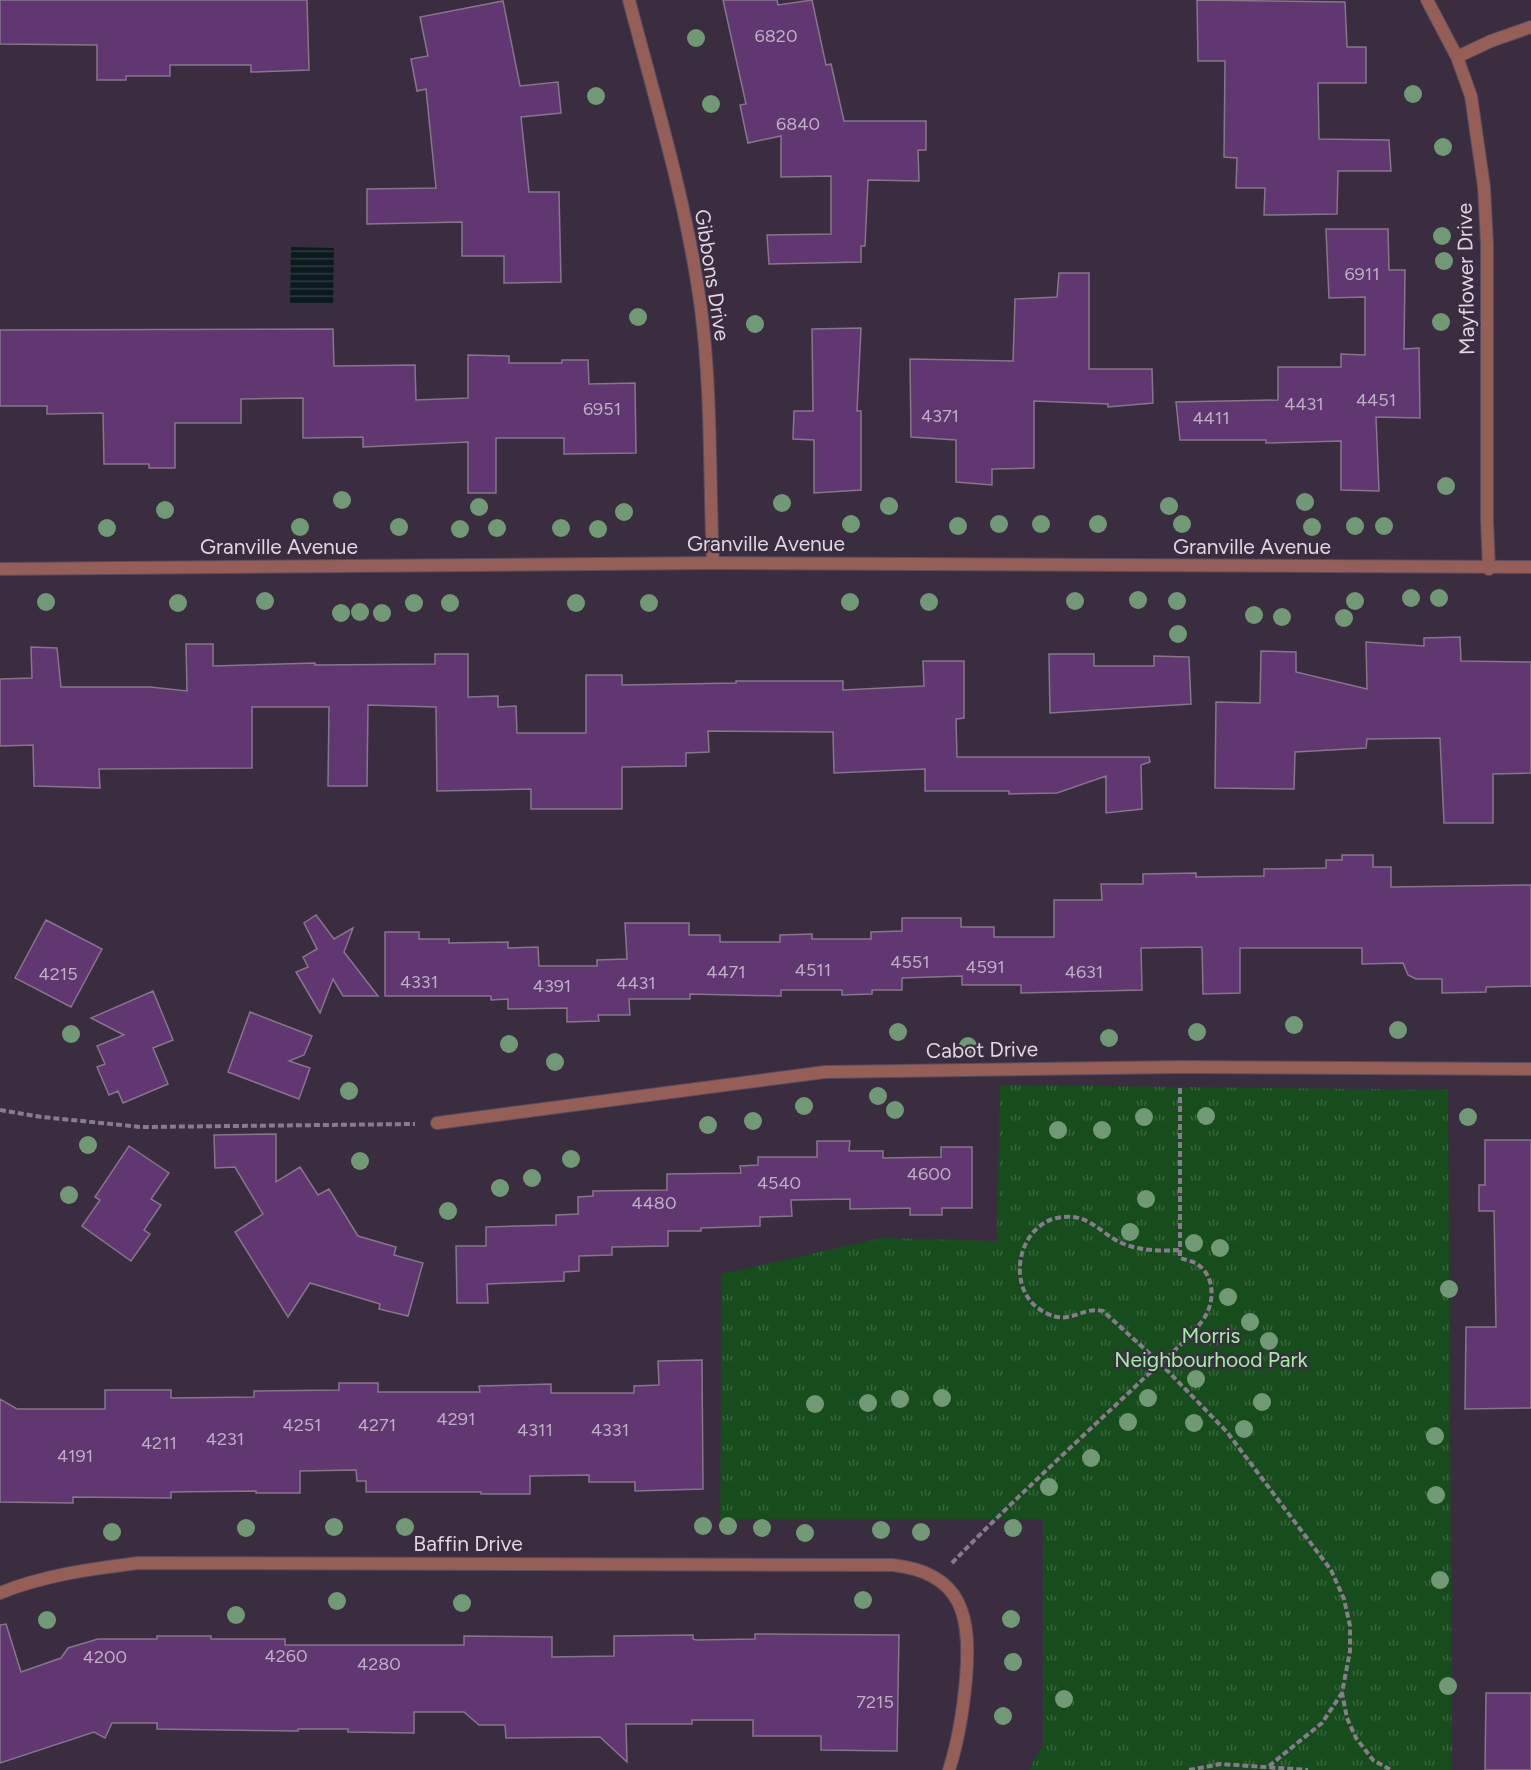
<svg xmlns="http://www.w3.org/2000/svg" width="1531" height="1770" font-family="Figtree,sans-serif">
	<defs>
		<pattern id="park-tufts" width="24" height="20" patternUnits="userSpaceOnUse" patternTransform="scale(1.5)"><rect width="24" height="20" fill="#174d1c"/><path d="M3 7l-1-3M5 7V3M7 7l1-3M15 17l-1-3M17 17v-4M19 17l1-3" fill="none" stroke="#38663d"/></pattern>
		<pattern id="water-rules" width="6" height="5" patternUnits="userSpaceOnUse" patternTransform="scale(1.5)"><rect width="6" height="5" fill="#0b1b1d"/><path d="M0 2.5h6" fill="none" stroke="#2e3b3e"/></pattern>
	</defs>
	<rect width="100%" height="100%" fill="#3a2d40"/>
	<path fill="url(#park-tufts)" d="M1000 1085 1448 1090 1452 1770H1029L1043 1745V1519H720L722 1274 882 1238 997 1241Z"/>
	<path fill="url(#water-rules)" d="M291 247 334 248 333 304 290 303Z"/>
	<path fill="#603771" stroke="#85768c" stroke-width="1.5" d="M0 0H307L309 70 251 72V65H170V76H126V80H97V45L0 44Z
		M723 0H777L778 5 812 0 826 65 831 64 844 121H926V150H918L919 181 868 180 865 246H861V262L769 264 767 235 831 234V176L781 177V136L748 143 740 105 746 104Z
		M1197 0 1345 2 1347 47H1366V83H1318L1319 139 1389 140 1391 171H1338L1337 214 1264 215 1265 188H1236L1237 158 1224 157 1225 61H1198Z
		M503 1 520 86 558 82 561 113 521 117 529 192H559L561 282 504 283V256H462V222L367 224V189L436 188 426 89 417 91 411 59 428 56 420 17Z
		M1326 229H1388L1389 270H1405L1404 349 1419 348 1420 418 1376 417 1379 491 1341 490V441L1266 443V440H1180L1176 402 1278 400V367H1341V354L1365 355V297L1329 298Z
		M1059 273H1089V369H1152L1153 403 1108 407V404L1034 401V468L992 469V485L956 482V440L911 437 910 359 1013 361 1015 299 1057 297Z
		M861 328 857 411H861V490L814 493V440L793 439 794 411H813L812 329Z
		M333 329 334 366 415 365 416 400 468 398V355L509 356V363H562V360H588L589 384 635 383 636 453 564 454V438H496V493H468V442L363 447V437L303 438V398L241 399V423H175V468H149V464H104L103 413 47 414V406H0V330Z
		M1460 637 1461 661 1531 662V773L1493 774V823H1444L1440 738 1367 739 1366 748 1295 752 1294 789 1215 788 1216 702 1260 703 1261 651 1296 652V672L1367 689 1366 642 1424 646V638Z
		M186 644H213V666L315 663V665L435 664V654H468V697L498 696V707L516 706 517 733H586V675H622V685L736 683V681H843V690L924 686 923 661H964V718L956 719 957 757H1149L1150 762 1141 765 1142 809 1106 813V776L1057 793 1009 794V791H925V769L834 773 833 732 708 731 709 752 686 753V766L622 767V809H531V789L437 791 436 707 368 705 367 786H328L329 707H252V768L99 769 100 788 34 786 33 745 0 746V679L32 678 31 647 57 648 61 687H150L187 691Z
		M1049 654H1094V666H1154V656L1189 657 1191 704 1050 713Z
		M1342 855H1373V867H1391V887L1531 885V986L1486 987V992L1442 993V979H1416L1408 975 1403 963 1362 964V948H1240V993L1203 994 1202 947 1141 948 1142 990 1021 993V985H962V976L902 978V990H872V994L842 995V990H781V996L690 994V999H629L630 1015H598L599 1021 567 1022V1008L508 1009V999L491 1000V996H385V932H419V939H449V943L508 942V948L538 947 539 966H597V960L627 959 625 923H689V935H720V942H780V935L812 934V939H871V932L902 931V918H961V927H994V937H1054V900H1102L1101 884H1143V874L1196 873V877L1264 876V869L1326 868V860H1342Z
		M316 915 334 939 353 928 344 952 378 996H343L333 979 320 1013 296 972 308 967 303 957 317 949 304 923Z
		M46 920 102 949 71 1007 15 978Z
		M153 991 173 1040 153 1048 168 1084 123 1103 118 1091 109 1095 97 1067 105 1064 97 1046 124 1035 91 1018Z
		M250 1012 312 1036 304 1055 289 1061 310 1068 299 1099 228 1072Z
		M276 1134V1182L300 1167 318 1195 329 1189 358 1236 396 1247 394 1255 423 1263 408 1316 379 1309 380 1304 310 1283 288 1317 235 1232 263 1214 235 1167 215 1168 214 1135Z
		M1485 1140H1531V1408L1465 1409 1466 1327H1496L1494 1211H1479V1185H1485Z
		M817 1141H850L849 1151H883V1158L941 1157V1147H972V1208H942V1215H910V1208L850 1209V1199L791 1200 792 1216 760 1217V1226L701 1228V1231H668V1246L612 1247V1255L579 1256V1271L564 1272V1281L487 1284 488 1303H457L456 1246H486V1227L556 1225V1215L578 1214V1197L593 1196V1191L667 1190V1174L741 1173 740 1166 758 1165V1157H817Z
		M129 1146 169 1173 151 1199 161 1205 144 1230 150 1234 131 1261 82 1226 100 1200 95 1197Z
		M702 1360 703 1489 635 1491V1482H589V1475L530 1476V1494H481V1492H366V1481H357L356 1470 300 1471V1493H256V1491L171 1492V1498L73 1497V1503L0 1502V1399L17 1409H105V1390H171V1398L254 1397V1391L339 1390V1383H378V1392H480L479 1386 551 1384V1393H634V1386L659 1385 658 1361Z
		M6 1624 21 1672 61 1658 68 1648 98 1639H157V1636H211V1639H285V1645H464V1636L552 1637V1657L614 1656V1636L693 1635V1639L696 1640 755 1639V1634L899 1635 897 1751 821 1750V1736H753V1720H692V1724H626L627 1762 600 1737 506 1738 505 1725H479L464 1712H414V1733L348 1732V1729H298V1731L157 1729V1723H112L105 1738 94 1732 0 1763V1625Z
		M1486 1693H1531V1770H1485Z"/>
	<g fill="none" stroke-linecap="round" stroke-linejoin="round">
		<g stroke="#584b5d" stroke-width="14">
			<path id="minor" d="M629 0C656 103 687 204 701 309 712 393 709 479 713 563
				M1427 0 1457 57 1471 96 1484 187 1487 244V520L1489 569
				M1457 57 1491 41 1531 27
				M437 1123 825 1072 1180 1067 1531 1069
				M0 1593C44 1575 91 1569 138 1563L893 1565C964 1573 971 1618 966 1679 963 1712 959 1739 949 1770"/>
		</g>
		<g stroke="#584b5d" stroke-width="14">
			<path id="tertiary" d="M0 569 713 563 1531 567"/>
		</g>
		<path stroke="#877c8c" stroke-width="4" stroke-dasharray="6 3" stroke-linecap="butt" d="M0 1110 42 1117 141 1127 415 1124
			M1179 1250C1160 1251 1142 1251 1124 1244 1101 1235 1091 1214 1063 1217 1016 1221 1003 1293 1046 1313 1071 1326 1081 1306 1103 1311L1160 1363 1227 1432 1331 1570 1344 1599 1350 1626V1651L1342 1693 1347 1718 1356 1738 1373 1760 1391 1770
			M952 1563C1012 1501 1077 1442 1140 1382 1157 1366 1198 1332 1207 1313 1215 1297 1213 1274 1197 1264 1192 1261 1186 1260 1180 1258V1088
			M1269 1766 1322 1723 1342 1693
			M1189 1770 1221 1764 1308 1770"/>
		<use href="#minor" stroke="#955e56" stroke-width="12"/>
		<use href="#tertiary" stroke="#955e56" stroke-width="12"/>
	</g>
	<g fill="#719975">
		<circle cx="696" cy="38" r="9"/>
		<circle cx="1413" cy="94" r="9"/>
		<circle cx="596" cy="96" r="9"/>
		<circle cx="711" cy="104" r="9"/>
		<circle cx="1443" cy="147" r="9"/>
		<circle cx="1442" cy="236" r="9"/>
		<circle cx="1444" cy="261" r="9"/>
		<circle cx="638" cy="317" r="9"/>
		<circle cx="1441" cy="322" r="9"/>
		<circle cx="755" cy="324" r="9"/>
		<circle cx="1446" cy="486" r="9"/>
		<circle cx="342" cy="500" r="9"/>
		<circle cx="1305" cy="502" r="9"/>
		<circle cx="782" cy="503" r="9"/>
		<circle cx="889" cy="506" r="9"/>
		<circle cx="1169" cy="506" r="9"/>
		<circle cx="479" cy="507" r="9"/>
		<circle cx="165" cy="510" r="9"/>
		<circle cx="624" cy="512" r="9"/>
		<circle cx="851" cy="524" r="9"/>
		<circle cx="999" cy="524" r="9"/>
		<circle cx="1041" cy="524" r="9"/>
		<circle cx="1098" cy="524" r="9"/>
		<circle cx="1182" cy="524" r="9"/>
		<circle cx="958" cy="526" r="9"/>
		<circle cx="1355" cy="526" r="9"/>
		<circle cx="1384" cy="526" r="9"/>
		<circle cx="300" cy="527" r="9"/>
		<circle cx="399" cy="527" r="9"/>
		<circle cx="1312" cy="527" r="9"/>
		<circle cx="107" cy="528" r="9"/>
		<circle cx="497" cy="528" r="9"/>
		<circle cx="561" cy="528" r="9"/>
		<circle cx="460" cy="529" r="9"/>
		<circle cx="598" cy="529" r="9"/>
		<circle cx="1411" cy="598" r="9"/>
		<circle cx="1439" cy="598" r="9"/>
		<circle cx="1138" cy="600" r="9"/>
		<circle cx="265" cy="601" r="9"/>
		<circle cx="1075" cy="601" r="9"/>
		<circle cx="1177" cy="601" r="9"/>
		<circle cx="1355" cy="601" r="9"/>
		<circle cx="46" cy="602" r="9"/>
		<circle cx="850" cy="602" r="9"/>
		<circle cx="929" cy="602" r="9"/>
		<circle cx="178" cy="603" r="9"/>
		<circle cx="414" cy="603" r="9"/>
		<circle cx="450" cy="603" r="9"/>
		<circle cx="576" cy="603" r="9"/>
		<circle cx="649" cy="603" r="9"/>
		<circle cx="360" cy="612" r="9"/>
		<circle cx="341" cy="613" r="9"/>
		<circle cx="382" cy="613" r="9"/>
		<circle cx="1254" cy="615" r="9"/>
		<circle cx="1282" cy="617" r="9"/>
		<circle cx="1344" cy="618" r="9"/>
		<circle cx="1178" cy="634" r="9"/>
		<circle cx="1294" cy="1025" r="9"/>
		<circle cx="1398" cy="1030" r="9"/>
		<circle cx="898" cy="1032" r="9"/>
		<circle cx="1197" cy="1032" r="9"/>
		<circle cx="71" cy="1034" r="9"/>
		<circle cx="1109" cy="1038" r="9"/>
		<circle cx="509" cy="1044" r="9"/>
		<circle cx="968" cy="1046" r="9"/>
		<circle cx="555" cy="1062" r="9"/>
		<circle cx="349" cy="1091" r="9"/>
		<circle cx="878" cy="1096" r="9"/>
		<circle cx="804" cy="1106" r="9"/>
		<circle cx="895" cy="1110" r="9"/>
		<circle cx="1206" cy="1116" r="9"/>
		<circle cx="1144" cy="1117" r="9"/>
		<circle cx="1468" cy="1117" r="9"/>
		<circle cx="753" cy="1121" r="9"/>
		<circle cx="708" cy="1125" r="9"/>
		<circle cx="1058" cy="1130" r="9"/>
		<circle cx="1102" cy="1130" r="9"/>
		<circle cx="88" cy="1145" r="9"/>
		<circle cx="571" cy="1159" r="9"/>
		<circle cx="360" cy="1161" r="9"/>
		<circle cx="532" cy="1178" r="9"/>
		<circle cx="500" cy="1188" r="9"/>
		<circle cx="69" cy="1195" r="9"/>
		<circle cx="1146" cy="1199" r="9"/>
		<circle cx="448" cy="1211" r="9"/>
		<circle cx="1130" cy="1232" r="9"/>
		<circle cx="1194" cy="1243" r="9"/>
		<circle cx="1220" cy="1248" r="9"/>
		<circle cx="1449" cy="1289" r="9"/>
		<circle cx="1228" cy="1297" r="9"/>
		<circle cx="1250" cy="1322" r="9"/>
		<circle cx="1269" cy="1341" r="9"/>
		<circle cx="1196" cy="1379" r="9"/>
		<circle cx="942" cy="1398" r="9"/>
		<circle cx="1148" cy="1398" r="9"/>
		<circle cx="900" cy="1399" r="9"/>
		<circle cx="1262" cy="1402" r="9"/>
		<circle cx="868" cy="1403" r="9"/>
		<circle cx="815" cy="1404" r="9"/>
		<circle cx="1128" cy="1422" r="9"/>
		<circle cx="1194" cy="1423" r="9"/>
		<circle cx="1244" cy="1429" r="9"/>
		<circle cx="1435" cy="1436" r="9"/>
		<circle cx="1091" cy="1458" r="9"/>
		<circle cx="1049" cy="1487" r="9"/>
		<circle cx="1436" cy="1495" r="9"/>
		<circle cx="703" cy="1526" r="9"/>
		<circle cx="728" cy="1526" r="9"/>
		<circle cx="334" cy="1527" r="9"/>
		<circle cx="405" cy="1527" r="9"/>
		<circle cx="246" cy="1528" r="9"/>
		<circle cx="762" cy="1528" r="9"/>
		<circle cx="1013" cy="1528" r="9"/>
		<circle cx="881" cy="1530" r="9"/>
		<circle cx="112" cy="1532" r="9"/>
		<circle cx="921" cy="1532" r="9"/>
		<circle cx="805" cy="1533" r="9"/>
		<circle cx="1440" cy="1580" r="9"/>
		<circle cx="863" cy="1600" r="9"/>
		<circle cx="337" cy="1601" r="9"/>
		<circle cx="462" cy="1603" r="9"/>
		<circle cx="236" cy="1615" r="9"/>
		<circle cx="1011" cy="1619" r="9"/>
		<circle cx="47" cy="1620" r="9"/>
		<circle cx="1013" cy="1662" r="9"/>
		<circle cx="1448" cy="1686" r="9"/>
		<circle cx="1064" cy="1699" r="9"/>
		<circle cx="1003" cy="1716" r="9"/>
	</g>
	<g text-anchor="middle" stroke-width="4.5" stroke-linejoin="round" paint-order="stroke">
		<g font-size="18" fill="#beaec6">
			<text x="776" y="42">6820</text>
			<text x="798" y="130">6840</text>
			<text x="1362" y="280">6911</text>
			<text x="1376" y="406">4451</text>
			<text x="1304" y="410">4431</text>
			<text x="602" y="415">6951</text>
			<text x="940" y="422">4371</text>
			<text x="1211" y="424">4411</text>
			<text x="910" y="968">4551</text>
			<text x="985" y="973">4591</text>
			<text x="813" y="976">4511</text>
			<text x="726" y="978">4471</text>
			<text x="1084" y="978">4631</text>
			<text x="58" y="980">4215</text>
			<text x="419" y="988">4331</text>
			<text x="636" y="989">4431</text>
			<text x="552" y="992">4391</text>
			<text x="929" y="1180">4600</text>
			<text x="779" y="1189">4540</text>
			<text x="654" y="1209">4480</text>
			<text x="456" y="1425">4291</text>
			<text x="302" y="1431">4251</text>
			<text x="377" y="1431">4271</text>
			<text x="535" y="1436">4311</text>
			<text x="610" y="1436">4331</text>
			<text x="225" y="1445">4231</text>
			<text x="159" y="1449">4211</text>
			<text x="75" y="1462">4191</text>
			<text x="286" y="1662">4260</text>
			<text x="105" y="1663">4200</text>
			<text x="379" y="1670">4280</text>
			<text x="875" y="1708">7215</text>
		</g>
		<g font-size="21" fill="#ded6e2" stroke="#3a2d40">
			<text transform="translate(712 275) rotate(81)" y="7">Gibbons Drive</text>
			<text transform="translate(1466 279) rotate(-91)" y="7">Mayflower Drive</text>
			<text x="766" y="551">Granville Avenue</text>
			<text x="279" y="554">Granville Avenue</text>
			<text x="1252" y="554">Granville Avenue</text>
			<text transform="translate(982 1050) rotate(-1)" y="7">Cabot Drive</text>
			<text x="468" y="1551">Baffin Drive</text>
		</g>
		<g font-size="21" fill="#9ef1a1" stroke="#3a2d40">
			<text x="1211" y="1343">Morris<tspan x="1211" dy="24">Neighbourhood Park</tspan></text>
		</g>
	</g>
</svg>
